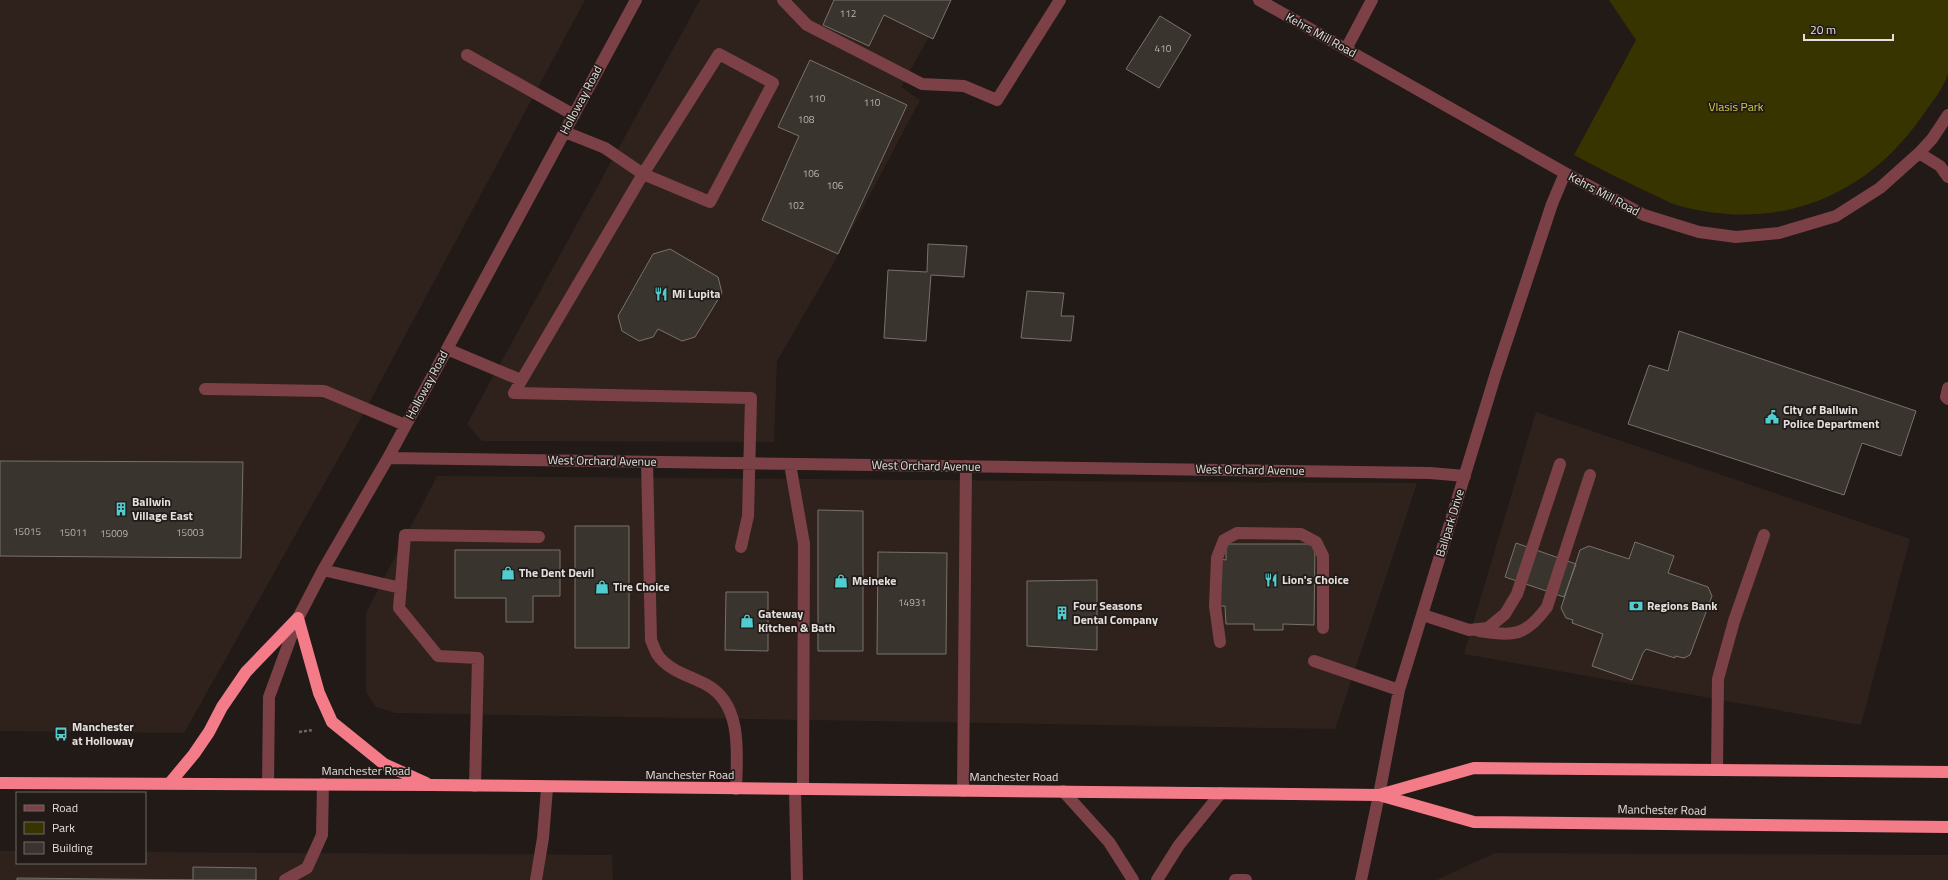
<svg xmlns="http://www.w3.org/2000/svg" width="1948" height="880" font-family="'Titillium Web',sans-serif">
	<rect width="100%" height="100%" fill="#211a17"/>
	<path fill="#2f221c" d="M0 0H585L355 429 184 733 0 731Z
		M700 0H949L901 87 920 100 834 263 777 361 774 442 482 441 467 424Z
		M1536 412 1910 539 1861 725 1464 654Z
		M437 476 1182 482 1417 483 1335 729 395 713 376 707 366 692V613Z
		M0 851H17V863H145V852L612 855 613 880H0Z
		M1495 853 1948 855V880H1436Z"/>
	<path fill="#373400" d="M1609 0H1948V74C1943 89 1932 102 1923 115 1866 198 1777 232 1680 206 1671 204 1661 198 1652 194 1626 182 1600 169 1574 155L1636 40Z"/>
	<path fill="#39352e" stroke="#77726b" d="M834 0H951L933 39 884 15 869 46 823 25Z
		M1160 16 1191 35 1159 88 1126 69Z
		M810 60 907 105 838 254 762 220 799 136 778 127Z
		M928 244 967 246 964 277 931 275 926 341 884 338 888 270 927 272Z
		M670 249 718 277 722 293 695 337 682 341 658 329 653 337 639 341 622 331 618 316 653 254Z
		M1027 291 1064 293 1061 316H1074L1071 341 1021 338Z
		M1679 331 1916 411 1901 456 1862 443 1844 495 1628 424 1649 365 1668 371Z
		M0 461 243 462 241 558 0 556Z
		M818 510 863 511V651H818Z
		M575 526H629V648H575Z
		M1635 542 1674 556 1668 573 1708 587 1712 596 1690 655 1684 658 1675 656V658L1646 649 1643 653 1632 680 1592 666 1603 634 1572 623 1573 620 1566 618 1561 608 1580 550 1589 546 1629 559Z
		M1516 543 1576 564 1564 597 1505 577Z
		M1226 544H1315L1314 625 1283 624V630H1254V624H1226L1225 606H1220V559L1226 560Z
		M455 550H560V596H533V622H506V598H455Z
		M878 552 947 553 946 654H877Z
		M1097 580V650L1027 646V581Z
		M726 592H768V651L725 650Z
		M193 867 256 868V880H17V878L193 880Z"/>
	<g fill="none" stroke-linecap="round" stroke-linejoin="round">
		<path stroke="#6d6764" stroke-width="2.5" stroke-dasharray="3 2" stroke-linecap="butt" d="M299 732 313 730"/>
		<path stroke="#7c4146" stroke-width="12" d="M783 0 807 25 922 84 964 86 997 100 1060 0
			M1259 0 1565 173 1644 215 1699 232 1736 237 1779 233 1836 216 1880 188 1919 153 1932 139 1948 115
			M1346 49 1372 0
			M719 54 773 83 710 202 643 174Z
			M467 55 574 115
			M565 132 605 148 643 174 514 393 751 398 748 516 741 547
			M1919 153 1940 166 1948 177
			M447 349 521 380
			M1948 388 1946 397 1948 399
			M205 389 324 391 405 425
			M388 458 1430 473 1465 476
			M647 462 651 640C653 645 655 650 657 654 668 671 691 676 707 685 743 705 737 755 736 789
			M790 464 804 544 803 789
			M323 570 401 588
			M1423 615 1469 630 1488 628 1505 614 1517 594 1560 464
			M1479 631C1514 636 1525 637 1547 607L1590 475
			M1220 642 1215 606 1217 558 1224 540 1237 533 1301 534 1316 542 1323 556V628
			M1314 661 1399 690
			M1717 770 1718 679 1734 621 1764 535
			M268 784 269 697 298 618 323 570 388 458 636 0
			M475 786 478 658 438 656 399 608 405 535 539 537
			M795 790 797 880
			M963 791 966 466
			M1063 791 1109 842 1133 880
			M285 880 307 868 322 835 323 784
			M536 880 543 838 547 788
			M1157 880 1179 845 1221 793
			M1235 880H1246
			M1361 880 1379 795 1399 690 1496 373 1552 204 1565 173"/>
		<path stroke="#f37c88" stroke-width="12" d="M298 618 319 693 332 722 384 764 426 783
			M0 783 431 785 1379 795 1474 822 1948 827
			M169 784 194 754 209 732 222 707 246 672 298 618
			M1379 795 1474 768 1948 772"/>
	</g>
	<defs>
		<g id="restaurant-bare" transform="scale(1.08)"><path d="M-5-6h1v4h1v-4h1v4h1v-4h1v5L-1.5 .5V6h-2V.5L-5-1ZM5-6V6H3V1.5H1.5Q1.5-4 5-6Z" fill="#52cdcf" stroke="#211a17" stroke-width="2.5" paint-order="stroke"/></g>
		<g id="civic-bare" transform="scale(1.08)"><path d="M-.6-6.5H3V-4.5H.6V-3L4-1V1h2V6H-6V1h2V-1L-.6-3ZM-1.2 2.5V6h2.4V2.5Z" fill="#52cdcf" stroke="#211a17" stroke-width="2.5" paint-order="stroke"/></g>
		<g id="building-bare" transform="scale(1.08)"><path d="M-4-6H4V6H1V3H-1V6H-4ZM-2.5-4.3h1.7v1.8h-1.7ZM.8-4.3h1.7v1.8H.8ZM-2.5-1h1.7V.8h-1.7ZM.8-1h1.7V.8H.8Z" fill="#52cdcf" stroke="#211a17" stroke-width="2.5" paint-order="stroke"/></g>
		<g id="shop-bare" transform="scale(1.08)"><path d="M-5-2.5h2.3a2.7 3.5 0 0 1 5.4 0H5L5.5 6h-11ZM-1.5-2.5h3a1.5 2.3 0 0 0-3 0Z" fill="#52cdcf" stroke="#211a17" stroke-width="2.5" paint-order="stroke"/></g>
		<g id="bank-bare" transform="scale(1.08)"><path d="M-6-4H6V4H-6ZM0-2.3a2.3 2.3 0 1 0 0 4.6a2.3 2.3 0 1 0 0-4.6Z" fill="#52cdcf" stroke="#211a17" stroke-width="2.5" paint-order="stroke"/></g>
		<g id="bus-bare" transform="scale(1.08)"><path d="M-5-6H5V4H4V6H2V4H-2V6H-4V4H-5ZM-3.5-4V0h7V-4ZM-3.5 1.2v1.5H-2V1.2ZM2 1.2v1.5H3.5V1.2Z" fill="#52cdcf" stroke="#211a17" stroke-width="2.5" paint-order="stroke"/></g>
	</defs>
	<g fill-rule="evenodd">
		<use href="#restaurant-bare" x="661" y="294"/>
		<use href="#civic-bare" x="1772" y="417"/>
		<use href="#building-bare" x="121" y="509"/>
		<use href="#shop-bare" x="508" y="573"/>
		<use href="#restaurant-bare" x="1271" y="580"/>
		<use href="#shop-bare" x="841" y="581"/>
		<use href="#shop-bare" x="602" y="587"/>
		<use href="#bank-bare" x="1636" y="606"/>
		<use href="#building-bare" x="1062" y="613"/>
		<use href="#shop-bare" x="747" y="621"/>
		<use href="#bus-bare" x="61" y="734"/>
	</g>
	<g text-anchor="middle" stroke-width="3.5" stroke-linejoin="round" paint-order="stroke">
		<g font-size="10" fill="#b9b4b1">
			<text x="848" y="17">112</text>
			<text x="1163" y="52">410</text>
			<text x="817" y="102">110</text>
			<text x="872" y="106">110</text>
			<text x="806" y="123">108</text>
			<text x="811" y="177">106</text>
			<text x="835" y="189">106</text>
			<text x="796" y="209">102</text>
			<text x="27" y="535">15015</text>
			<text x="73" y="536">15011</text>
			<text x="190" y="536">15003</text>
			<text x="114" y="537">15009</text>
			<text x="912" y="606">14931</text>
		</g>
		<g font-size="12" fill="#e4dfdd" stroke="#211a17">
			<text transform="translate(1321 35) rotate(29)" y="4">Kehrs Mill Road</text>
			<text transform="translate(581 100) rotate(-62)" y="4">Holloway Road</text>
			<text transform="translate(1604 194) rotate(28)" y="4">Kehrs Mill Road</text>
			<text transform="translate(427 385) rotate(-62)" y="4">Holloway Road</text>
			<text transform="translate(602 461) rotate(1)" y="4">West Orchard Avenue</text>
			<text transform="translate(926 466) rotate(1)" y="4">West Orchard Avenue</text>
			<text transform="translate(1250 470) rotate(1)" y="4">West Orchard Avenue</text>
			<text transform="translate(1450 523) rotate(-73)" y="4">Ballpark Drive</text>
			<text x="366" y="775">Manchester Road</text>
			<text x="690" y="779">Manchester Road</text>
			<text x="1014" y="781">Manchester Road</text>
			<text transform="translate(1662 810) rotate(1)" y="4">Manchester Road</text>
		</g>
		<g font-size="12" fill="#d3cc45" stroke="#211a17">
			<text x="1736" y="111">Vlasis Park</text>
		</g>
		<g font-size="12" font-weight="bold" fill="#e4dfdd" stroke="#211a17" text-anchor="start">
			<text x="672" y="298">Mi Lupita</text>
			<text x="1783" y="414">City of Ballwin<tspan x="1783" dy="14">Police Department</tspan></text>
			<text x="132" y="506">Ballwin<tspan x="132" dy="14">Village East</tspan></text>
			<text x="519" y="577">The Dent Devil</text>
			<text x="1282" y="584">Lion's Choice</text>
			<text x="852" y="585">Meineke</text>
			<text x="613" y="591">Tire Choice</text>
			<text x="1073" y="610">Four Seasons<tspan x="1073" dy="14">Dental Company</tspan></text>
			<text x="1647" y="610">Regions Bank</text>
			<text x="758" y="618">Gateway<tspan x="758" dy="14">Kitchen &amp; Bath</tspan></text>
			<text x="72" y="731">Manchester<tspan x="72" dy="14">at Holloway</tspan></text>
		</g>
	</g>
	<rect x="16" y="792" width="130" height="72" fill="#211a17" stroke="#6f6966"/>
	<rect x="24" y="805" width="20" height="6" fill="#7c4146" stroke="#6f6966"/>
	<text x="52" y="812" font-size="12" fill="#e4dfdd">Road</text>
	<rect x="24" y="822" width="20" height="12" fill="#373400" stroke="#6f6966"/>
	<text x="52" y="832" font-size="12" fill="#e4dfdd">Park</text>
	<rect x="24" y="842" width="20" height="12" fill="#39352e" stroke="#6f6966"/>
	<text x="52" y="852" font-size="12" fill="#e4dfdd">Building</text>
	<path d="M1804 34v6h89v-6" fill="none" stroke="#e4dfdd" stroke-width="2"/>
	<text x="1810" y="34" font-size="12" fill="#e4dfdd" stroke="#211a17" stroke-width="3" paint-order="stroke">20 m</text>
</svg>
